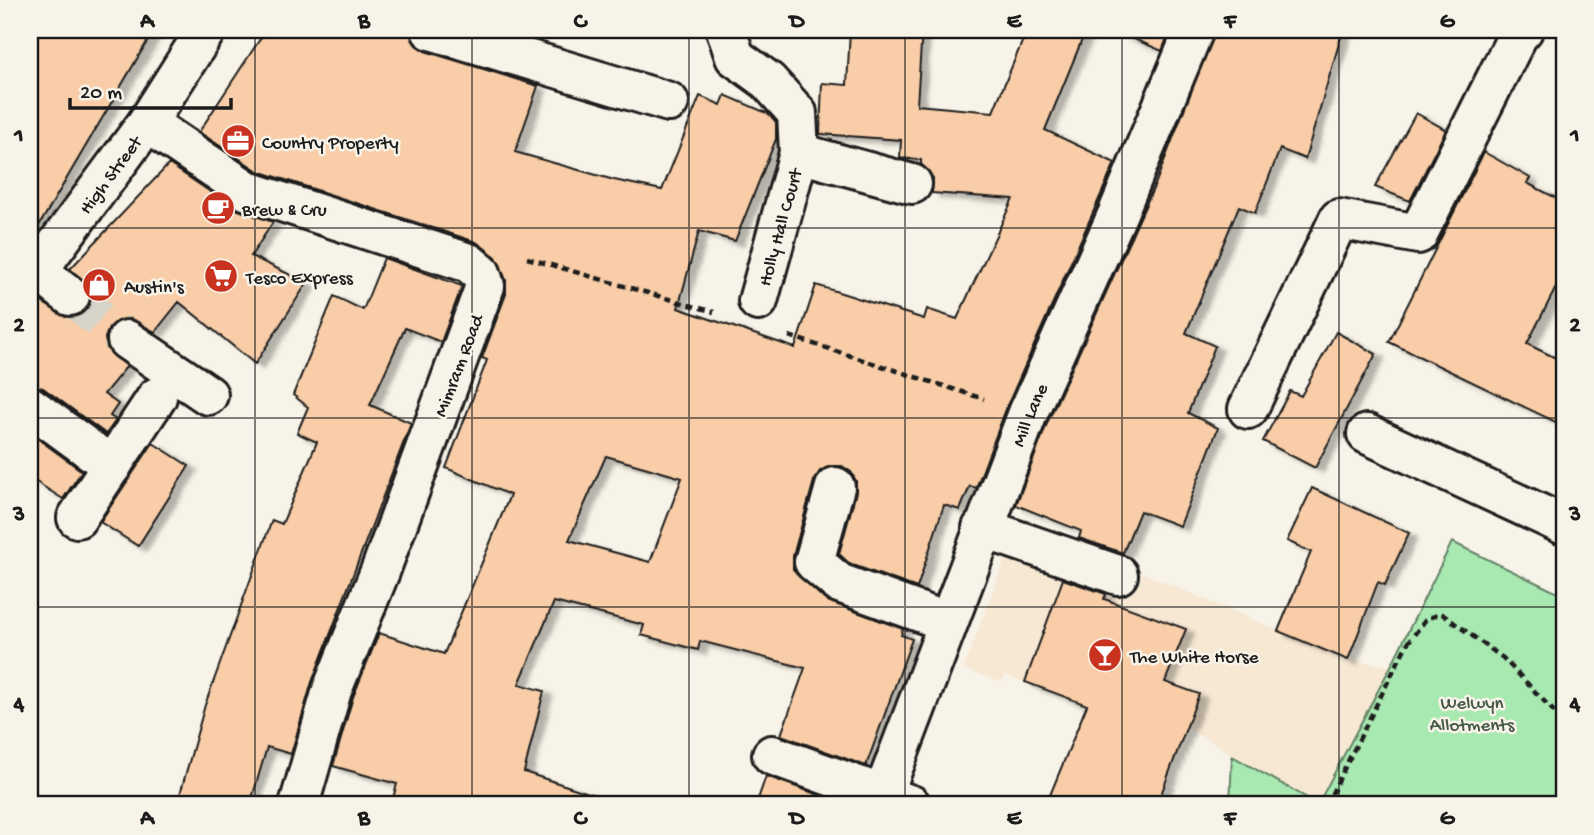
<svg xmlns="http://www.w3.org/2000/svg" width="1594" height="835" font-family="'Gochi Hand',sans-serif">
	<defs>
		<filter id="shadow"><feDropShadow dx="8" dy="4.5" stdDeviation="2" flood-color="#0004"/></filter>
	</defs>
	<rect width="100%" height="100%" fill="#f7f3e8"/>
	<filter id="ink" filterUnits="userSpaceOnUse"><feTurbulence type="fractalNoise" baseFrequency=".0143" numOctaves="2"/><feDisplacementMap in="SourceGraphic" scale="14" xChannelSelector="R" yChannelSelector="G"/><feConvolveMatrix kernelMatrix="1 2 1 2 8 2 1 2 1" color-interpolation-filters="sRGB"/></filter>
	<g filter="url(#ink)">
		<path fill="#f7e8d4" d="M1018 526 1122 564 1348 660 1391 666 1318 805 1186 727 1138 724 1005 675 1002 682 963 669Z"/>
		<path fill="#a8e8b1" stroke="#628266" stroke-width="2" d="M1452 542 1564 596V805L1516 803 1515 805H1230L1232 756 1318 804 1391 666Z"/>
		<path fill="#f8cda7" stroke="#1c1c1c" stroke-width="2" fill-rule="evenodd" filter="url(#shadow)" d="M30 30H154L30 241Z
			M266 30H404L410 32 416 45 425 51 538 86 515 152 614 180 662 190 700 96 721 105 725 95 769 114 776 122V139L735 241 699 231 678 308 795 348 816 285 924 319 927 309 957 319 1013 199 932 193 933 178 921 164V160L900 158 901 140 820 134 822 83 847 85 850 30H922L917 105 993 112 1027 30H1086L1045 130 1115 163 1008 404 976 488 970 486 960 510 944 505 917 588 850 564 839 554 856 492V481L851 472 842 466H830L820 471 814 481 793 556V569L825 600 903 629 901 635 912 639 866 766 781 735 805 668 700 641 698 650 641 635 644 625 554 602 519 684 544 691 524 772 601 797 599 805H391L397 784 333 766 353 697 379 633 444 654 510 495 446 468 487 360 482 358 506 294V280L496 257 476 242 258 171 199 132ZM606 456 682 478 650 562 569 540Z
			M1113 30H1170L1162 51Z
			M1215 30H1343L1305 159 1280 149 1255 213 1239 206 1186 333 1215 346 1188 413 1218 428 1180 526 1140 511 1123 553 1079 538 1081 531 1016 505 1048 421 1156 182Z
			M1416 113 1446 130 1410 201 1375 187Z
			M1484 152 1530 178 1527 183 1564 202V272L1527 344 1564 362V426L1389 342Z
			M169 164 236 209 273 222 251 256 307 283 255 364 179 302 155 332 129 318 117 321 109 328 105 338 107 349 127 366 104 394 118 404 110 416 116 420 106 434 43 388 30 385V312L40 301 66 317 78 316 87 310 91 300 90 288 70 269Z
			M384 258 462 286 441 342 405 328 370 405 411 423 312 682 291 754 267 747 250 805H177L205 705 272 520 282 524 317 442 297 433 308 407 293 395 334 296 363 310Z
			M1336 332 1376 354 1315 468 1263 441 1290 391 1301 396Z
			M30 433 82 471 63 499 30 478Z
			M153 443 189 466 138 546 100 522Z
			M1312 488 1409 533 1385 585 1378 582 1348 660 1278 631 1311 552 1287 541Z
			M1063 579 1106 594 1104 599 1186 629 1165 682 1199 694 1157 805H1046L1087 705 1025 682Z
			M766 776 847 805H756Z"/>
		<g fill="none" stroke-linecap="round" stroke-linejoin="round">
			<path stroke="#d6d3c9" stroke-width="38" stroke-dasharray="38 19" stroke-linecap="butt" d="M70 296 127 340"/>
			<g stroke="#1c1c1c" stroke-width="44">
				<g id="minor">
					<path d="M431 30 669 102"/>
					<path d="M726 30 735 57 768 81 797 113 799 153 912 184"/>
					<path d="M147 123 248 191 469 263 481 273 485 286 381 569 332 690 299 805"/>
					<path d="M38 271 70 296"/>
					<path id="s1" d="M30 281 147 123 206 30"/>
					<path id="s2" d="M758 301 799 153"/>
					<path d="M127 340 208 395"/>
					<path d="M30 406 112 466"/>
					<path d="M1248 409 1339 219 1418 234 1518 35 1523 30"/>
					<path d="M1367 434 1564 525"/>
					<path d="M835 487 814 562 839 583 947 622"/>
					<path d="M77 518 157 397"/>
					<path d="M982 528 1118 575"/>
					<path d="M772 755 911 805"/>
					<path id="s3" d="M879 805 1028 413 1117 215 1194 30"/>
				</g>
			</g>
			<path stroke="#1c1c1c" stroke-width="4.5" stroke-dasharray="7 5" stroke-linecap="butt" d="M527 258 714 312
				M789 336 984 399
				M1326 805 1407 644 1427 618 1442 614 1503 658 1564 722"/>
			<use href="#minor" stroke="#f7f3e8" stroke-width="38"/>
		</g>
	</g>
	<path fill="none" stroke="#1c1c1c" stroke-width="2" stroke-opacity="0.55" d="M255 30V805M472 30V805M689 30V805M905 30V805M1122 30V805M1339 30V805M30 228H1564M30 418H1564M30 607H1564"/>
	<defs>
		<g id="office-disc" transform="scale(1.75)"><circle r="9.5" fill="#c8321e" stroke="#f7f3e8"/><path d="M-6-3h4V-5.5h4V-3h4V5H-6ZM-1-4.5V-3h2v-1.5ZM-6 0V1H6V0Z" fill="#fff"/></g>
		<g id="cafe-disc" transform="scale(1.75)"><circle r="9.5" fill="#c8321e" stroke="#f7f3e8"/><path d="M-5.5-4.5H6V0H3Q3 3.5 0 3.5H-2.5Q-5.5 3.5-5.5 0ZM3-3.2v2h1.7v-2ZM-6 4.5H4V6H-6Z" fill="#fff"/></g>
		<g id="supermarket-disc" transform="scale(1.75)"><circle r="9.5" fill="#c8321e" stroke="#f7f3e8"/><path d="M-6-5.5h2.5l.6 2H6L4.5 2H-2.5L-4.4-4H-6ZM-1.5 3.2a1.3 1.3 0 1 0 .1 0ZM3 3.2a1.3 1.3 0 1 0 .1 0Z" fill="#fff"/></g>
		<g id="shop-disc" transform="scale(1.75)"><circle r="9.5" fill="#c8321e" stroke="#f7f3e8"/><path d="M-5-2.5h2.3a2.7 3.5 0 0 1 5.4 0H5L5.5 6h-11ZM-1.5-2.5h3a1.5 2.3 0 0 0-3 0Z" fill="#fff"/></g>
		<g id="bar-disc" transform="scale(1.75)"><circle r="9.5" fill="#c8321e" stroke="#f7f3e8"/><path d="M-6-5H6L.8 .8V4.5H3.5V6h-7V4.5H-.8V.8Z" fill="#fff"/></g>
	</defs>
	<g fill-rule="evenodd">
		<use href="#office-disc" x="238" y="141"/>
		<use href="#cafe-disc" x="218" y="208"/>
		<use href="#supermarket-disc" x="221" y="276"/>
		<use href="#shop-disc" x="99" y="285"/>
		<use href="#bar-disc" x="1105" y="655"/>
	</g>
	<g text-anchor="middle" stroke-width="5" stroke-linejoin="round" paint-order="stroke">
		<g font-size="19" fill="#1c1c1c" stroke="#f7f3e8" text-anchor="start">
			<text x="262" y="148">Country Property</text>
			<text x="242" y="215">Brew &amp; Cru</text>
			<text x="246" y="283">Tesco Express</text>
			<text x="124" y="292">Austin's</text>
			<text x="1130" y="662">The White Horse</text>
		</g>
		<g font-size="19" fill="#1c1c1c" stroke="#f7f3e8">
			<text dy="7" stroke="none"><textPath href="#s1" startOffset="133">High Street</textPath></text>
			<text dy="7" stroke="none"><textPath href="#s2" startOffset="77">Holly Hall Court</textPath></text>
			<text transform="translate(457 365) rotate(-69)" y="7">Mimram Road</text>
			<text dy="7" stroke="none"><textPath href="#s3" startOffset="418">Mill Lane</textPath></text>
		</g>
		<g font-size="19" fill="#465949" stroke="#f7f3e8">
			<text x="1472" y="708">Welwyn<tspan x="1472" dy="22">Allotments</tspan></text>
		</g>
	</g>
	<rect width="1594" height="835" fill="none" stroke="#f7f3e8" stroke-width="77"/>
	<path d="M70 98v10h161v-10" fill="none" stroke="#1c1c1c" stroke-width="3.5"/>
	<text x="80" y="98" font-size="21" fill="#1c1c1c" stroke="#f7f3e8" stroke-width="5" paint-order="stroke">20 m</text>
	<rect x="38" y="38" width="1518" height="758" fill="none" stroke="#1c1c1c" stroke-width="2.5"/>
	<g font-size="23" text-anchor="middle" font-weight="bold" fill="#1c1c1c">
		<text x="147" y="27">A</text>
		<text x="364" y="27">B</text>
		<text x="580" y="27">C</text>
		<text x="797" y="27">D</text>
		<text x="1014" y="27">E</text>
		<text x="1230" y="27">F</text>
		<text x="1447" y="27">G</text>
		<text x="19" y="141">1</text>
		<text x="1575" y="141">1</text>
		<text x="19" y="331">2</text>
		<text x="1575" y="331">2</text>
		<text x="19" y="520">3</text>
		<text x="1575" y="520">3</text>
		<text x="19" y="710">4</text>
		<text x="1575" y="710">4</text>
		<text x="147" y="824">A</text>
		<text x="364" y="824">B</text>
		<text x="580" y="824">C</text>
		<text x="797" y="824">D</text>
		<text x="1014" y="824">E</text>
		<text x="1230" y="824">F</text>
		<text x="1447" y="824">G</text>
	</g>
</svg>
